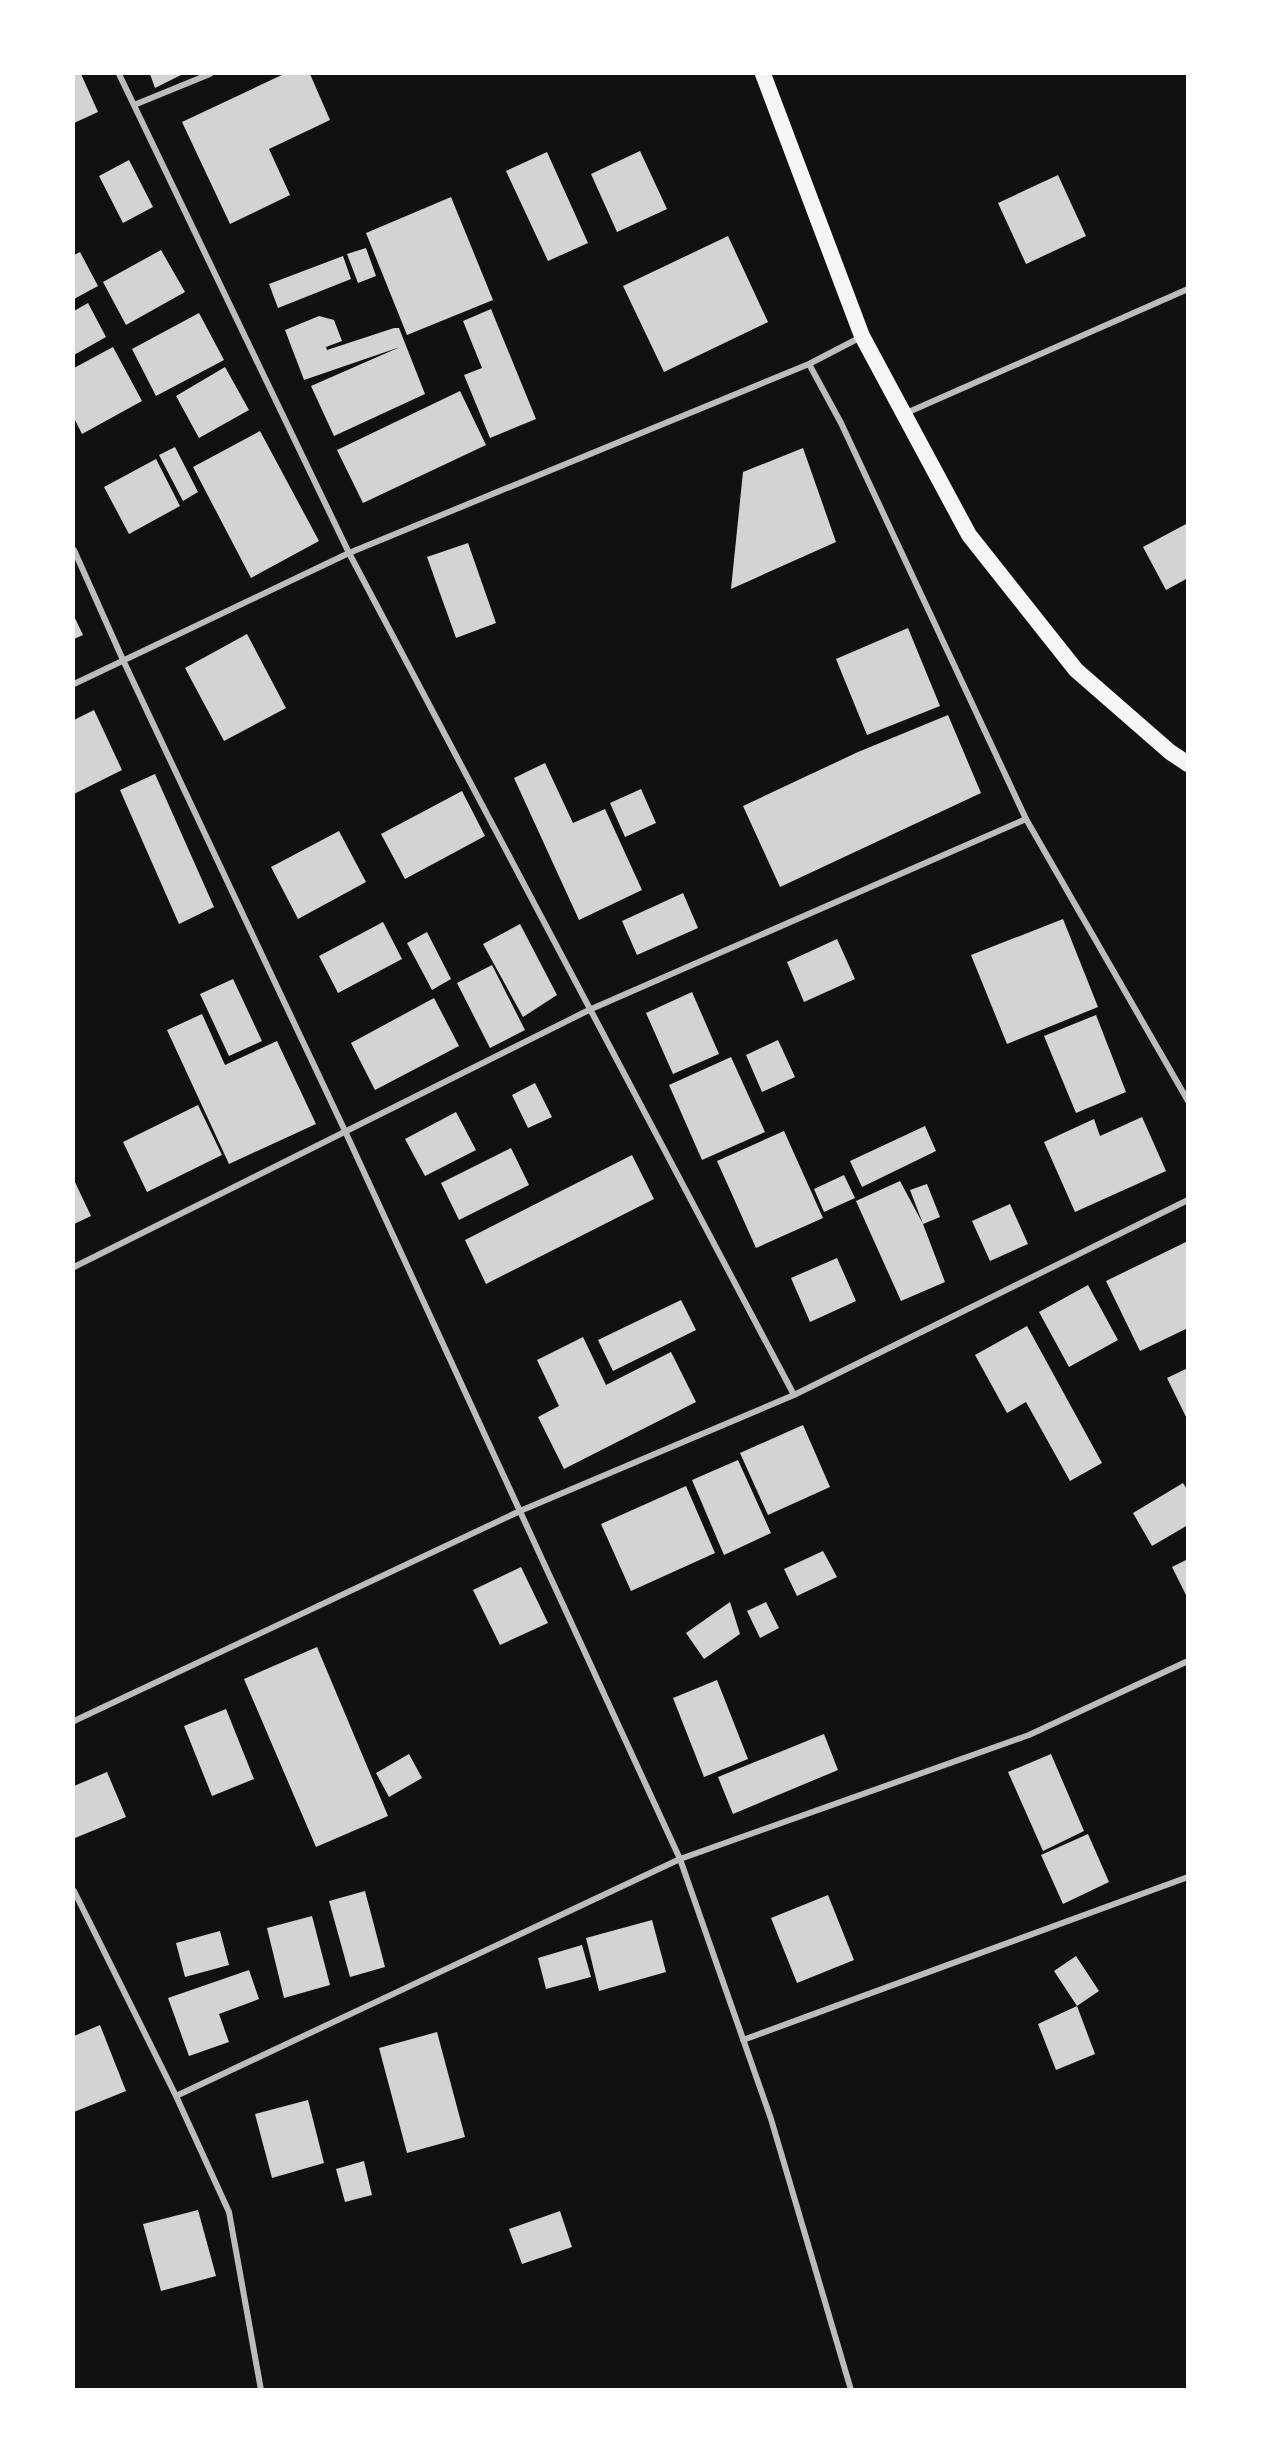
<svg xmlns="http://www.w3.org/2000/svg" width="1261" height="2463" font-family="Quicksand,sans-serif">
	<rect width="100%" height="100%" fill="#111"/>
	<path fill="#d3d3d3" d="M74 74H81L98 112 74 123Z
		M150 74H183L155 88Z
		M284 74H310L330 120 269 149 290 195 230 224 182 122Z
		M640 151 667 209 617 232 591 174Z
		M547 152 588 243 548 261 506 171Z
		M129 160 153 207 123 223 99 176Z
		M1058 175 1086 236 1026 264 998 203Z
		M451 197 493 300 407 335 366 233Z
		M728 236 768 322 664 372 623 286Z
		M366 248 376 276 358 283 347 254Z
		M161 250 185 292 126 325 103 282Z
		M80 252 98 286 74 299V255Z
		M343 256 351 279 278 308 269 284Z
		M88 303 106 337 74 355V311Z
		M491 309 536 419 490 438 464 375 482 368 463 321Z
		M199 313 224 360 156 396 132 349Z
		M319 316 334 320 342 341 326 347 327 350 394 328H399L425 394 334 436 311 386 400 347 304 380 285 330Z
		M113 347 142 401 82 434 74 418V368Z
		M225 367 249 410 199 438 176 396Z
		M460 391 486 445 363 503 337 450Z
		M260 431 319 541 251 578 193 467Z
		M175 447 198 492 183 501 159 455Z
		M803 448 836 542 731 589 743 472Z
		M156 459 180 506 129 534 104 487Z
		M1188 523V578L1166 590 1143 547Z
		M468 543 496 623 456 638 427 557Z
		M74 616 83 635 74 639Z
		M908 628 940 706 867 735 836 659Z
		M247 634 286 708 224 741 185 668Z
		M94 710 122 770 74 794V720Z
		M948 715 981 793 780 887 743 806 858 752Z
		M545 763 573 823 605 809 642 890 579 920 514 778Z
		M155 774 214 907 179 924 120 790Z
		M641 789 656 823 625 837 610 803Z
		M462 791 485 836 405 879 381 834Z
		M339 831 366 882 298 919 271 867Z
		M683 893 698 928 637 955 622 921Z
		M1063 919 1098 1007 1007 1044 971 955Z
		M383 922 402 959 338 993 319 956Z
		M520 924 557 995 523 1017 483 944Z
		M427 932 451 979 432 990 407 943Z
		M837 939 855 979 804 1002 787 962Z
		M492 965 525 1030 490 1048 457 983Z
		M233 979 262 1041 229 1056 200 994Z
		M692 992 719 1054 673 1074 646 1013Z
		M434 998 459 1046 375 1090 351 1043Z
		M202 1014 225 1065 277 1041 316 1124 229 1164 167 1030Z
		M1096 1015 1126 1092 1076 1113 1044 1036Z
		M778 1040 795 1077 762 1092 746 1055Z
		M731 1057 765 1132 702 1160 669 1085Z
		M535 1083 552 1117 528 1128 512 1095Z
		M198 1105 222 1155 147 1192 123 1142Z
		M456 1112 476 1150 425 1176 405 1139Z
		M1142 1117 1166 1171 1075 1212 1044 1142 1094 1119 1100 1136Z
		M925 1126 936 1151 862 1187 850 1161Z
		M784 1131 823 1218 756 1248 717 1161Z
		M511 1148 529 1185 459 1220 441 1183Z
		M632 1155 654 1199 486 1284 465 1240Z
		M844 1175 855 1198 824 1212 814 1189Z
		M74 1180 91 1216 74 1224Z
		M900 1181 923 1224 945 1282 901 1301 856 1201Z
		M927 1184 940 1217 923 1224 910 1190Z
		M1010 1204 1028 1244 990 1261 972 1221Z
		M1188 1241V1328L1140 1351 1106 1281Z
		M837 1258 856 1301 810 1322 791 1278Z
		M1088 1285 1118 1340 1069 1367 1039 1312Z
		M681 1300 696 1330 613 1371 598 1340Z
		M1027 1326 1102 1463 1070 1481 1026 1402 1007 1413 975 1355Z
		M583 1337 606 1385 671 1352 696 1402 564 1469 538 1417 559 1406 537 1360Z
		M1188 1368V1421L1167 1378Z
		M803 1425 830 1487 768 1515 740 1453Z
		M738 1460 771 1533 724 1555 692 1480Z
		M1183 1483 1188 1491V1525L1152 1546 1133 1513Z
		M686 1486 715 1553 631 1591 601 1524Z
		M823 1551 837 1577 797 1596 784 1569Z
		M1188 1559V1599L1172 1567Z
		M521 1567 548 1623 500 1645 473 1590Z
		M730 1602 740 1634 704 1659 686 1633Z
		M766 1602 779 1628 760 1638 747 1611Z
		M317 1647 388 1816 316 1847 244 1679Z
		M717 1680 748 1759 704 1777 673 1698Z
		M226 1709 254 1779 212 1796 184 1726Z
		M824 1734 838 1770 733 1814 718 1777Z
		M409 1754 422 1778 389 1797 376 1773Z
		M1051 1754 1084 1831 1043 1851 1008 1772Z
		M107 1772 126 1817 75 1838 74 1786Z
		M1088 1834 1109 1882 1063 1904 1041 1855Z
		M365 1891 385 1967 350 1977 329 1901Z
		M828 1895 854 1960 797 1983 771 1918Z
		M312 1916 330 1985 284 1998 267 1928Z
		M652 1920 666 1972 599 1991 586 1938Z
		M220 1931 229 1965 185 1977 176 1943Z
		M582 1945 591 1977 546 1989 538 1958Z
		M1076 1956 1099 1991 1077 2006 1054 1971Z
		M249 1970 259 1999 219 2014 229 2042 189 2056 168 1998Z
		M1077 2006 1095 2054 1056 2070 1038 2024Z
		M100 2025 126 2091 74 2112V2036Z
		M437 2032 465 2137 407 2153 379 2048Z
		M308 2100 324 2163 272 2178 255 2114Z
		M364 2161 372 2195 345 2202 336 2169Z
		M198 2210 216 2276 161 2291 143 2224Z
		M560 2211 572 2247 522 2264 509 2229Z"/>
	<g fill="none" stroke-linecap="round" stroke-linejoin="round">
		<path stroke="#bcbcbc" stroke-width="6" d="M119 74 349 553 794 1395
			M134 105 210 74
			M809 364 841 423 1026 819 1188 1101
			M904 414 1188 289
			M74 550 123 660 345 1131 680 1859 771 2119 851 2390
			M74 684 349 553 809 364 861 337
			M74 1267 589 1010 1026 819
			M74 1721 520 1511 794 1395 1188 1200
			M74 1891 176 2096 229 2212 261 2390
			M743 2040 1188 1877
			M176 2096 680 1859 1029 1735 1188 1661"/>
		<path stroke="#f5f5f5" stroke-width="16" d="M763 74 862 336 969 535 1076 670 1170 752 1188 764"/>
	</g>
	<rect width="1261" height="2463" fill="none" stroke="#ffffff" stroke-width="150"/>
</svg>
